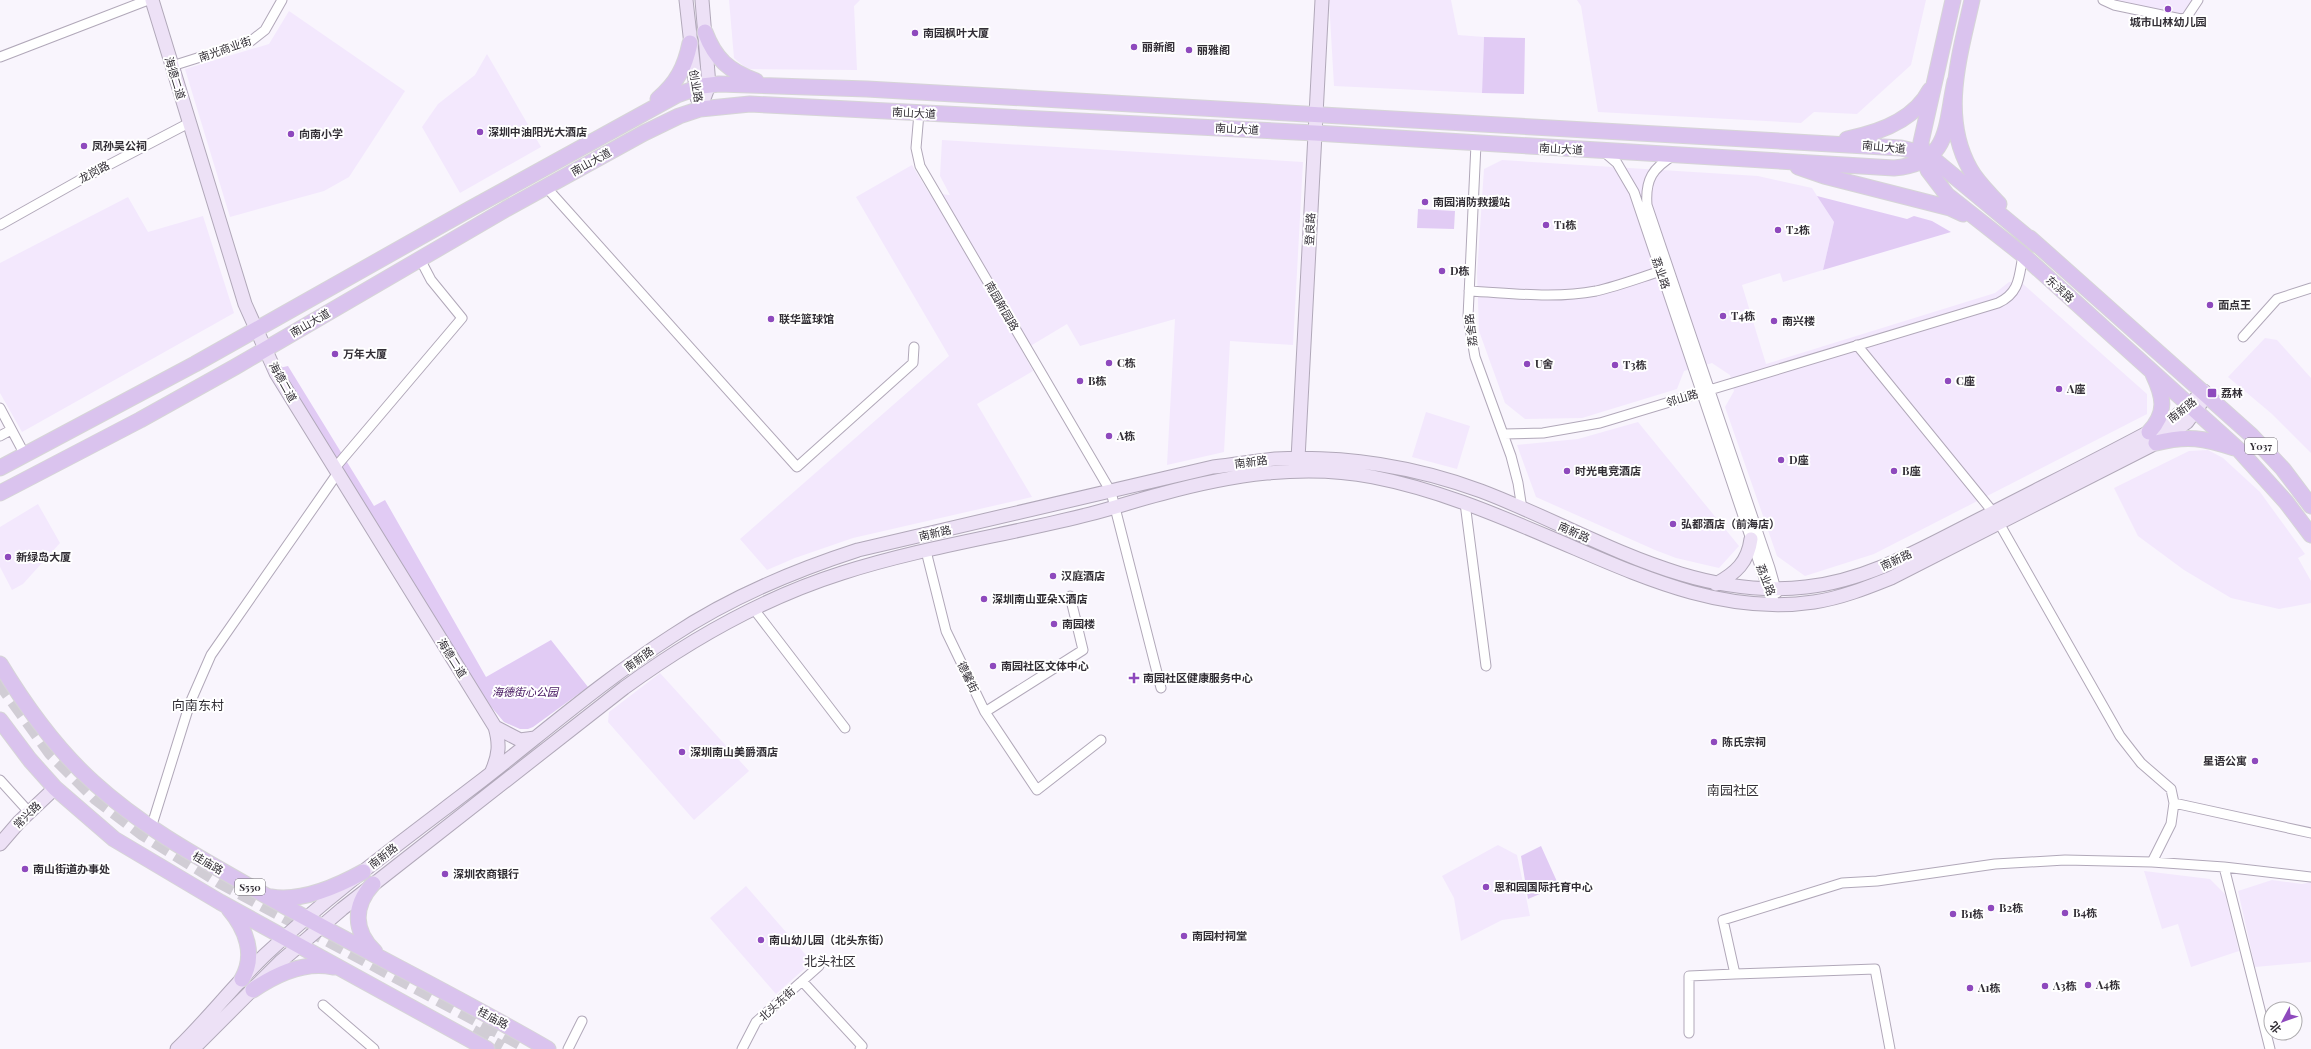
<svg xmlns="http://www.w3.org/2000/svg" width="2311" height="1049" font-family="'Playfair Display','Noto Sans SC',serif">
	<rect width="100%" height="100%" fill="#f9f5fd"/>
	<path fill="#f3e8fd" d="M729 0H860L854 6 857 70 747 69 734 58Z
		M1329 0H1451L1458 35 1484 37 1482 93 1334 86Z
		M1577 0H1926L1911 65 1857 114 1814 112 1801 123 1598 112 1581 6Z
		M2111 0H2193L2182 16Z
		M289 11 405 91 349 177 324 191 230 217 185 69 269 44Z
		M487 54 541 147 460 193 422 127 438 104 475 75Z
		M942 140 1303 162 1293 345 1230 341 1224 452 1167 465 1175 319 1080 346 1067 324 1022 351 1033 371 977 404 1032 497 853 538 795 558 767 570 740 539 949 356 856 197 912 165 929 193 950 195 940 176Z
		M1502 160 1758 176 1812 188 1834 222 1823 270 1783 282 1780 273 1742 285 1766 364 1995 293 2009 282 2023 284 2147 394V414L1874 554 1805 576 1777 556 1725 407 1734 391 1730 375 1712 363 1684 371 1677 389 1582 418 1525 419 1505 403 1479 331 1477 273 1484 169Z
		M128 197 148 232 203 216 234 313 22 432 0 393V263Z
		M2265 338 2277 340 2311 378V453L2272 414 2228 377Z
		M1426 412 1470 426 1457 469 1412 457Z
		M1638 422 1739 546 1719 568 1676 558 1655 550 1536 497 1517 445 1578 439Z
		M2208 450 2223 458 2260 492 2305 554 2298 558 2311 581V603L2279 609 2231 598 2184 570 2138 536 2114 488 2189 451Z
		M38 504 60 543 23 584 12 590 0 567V527Z
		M660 673 749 771 694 820 608 722 609 712Z
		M1498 845 1517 855 1530 916 1502 920 1461 941 1454 898 1442 876Z
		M2144 871 2210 879 2225 894 2239 951 2191 967 2178 924 2162 929Z
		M2272 880 2302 884 2311 882V962L2255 967 2238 891Z
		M746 886 812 962 776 994 710 918Z"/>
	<path fill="#e1cbf4" d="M1484 37 1525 38 1524 94 1482 93Z
		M1817 196 1907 219 1914 216 1932 221 1951 232 1823 270 1834 222Z
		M1418 209 1455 211 1454 229 1417 228Z
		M288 366 374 506 385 500 486 677 551 640 588 687 533 727 528 729H520L504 722 482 696 279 368Z
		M1541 846 1559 886 1528 899 1521 856Z"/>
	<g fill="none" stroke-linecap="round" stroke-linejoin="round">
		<path stroke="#d1cdd5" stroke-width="17" stroke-dasharray="17 8" stroke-linecap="butt" d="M0 680 52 752 97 797 143 832 222 881 525 1044
			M472 1033 501 1049"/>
		<g stroke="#b1a8b9" stroke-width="11">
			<path id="street" d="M2103 0 2114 5 2181 19 2186 18 2198 0
				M0 57 148 0
				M172 66 251 41 265 30 282 0
				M919 113 916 148 920 166 1111 492 1161 688
				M1476 144 1468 317 1475 357 1511 456 1518 483 1522 509
				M1603 151 1617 163 1634 192 1768 590 1776 604
				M1674 155C1653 168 1645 179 1647 205L1770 568 1777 593
				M546 187 797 467 913 363 914 347
				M0 225 80 180 189 123
				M1469 291C1511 293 1554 299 1596 291 1618 286 1639 278 1661 271
				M2243 337 2277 299 2311 288
				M1857 345 1993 512
				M0 408 25 455
				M1504 434 1543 433 1600 423 1998 303C2020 293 2019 276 2023 255
				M0 436 11 430
				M334 469 462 318 431 280 420 259
				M1465 503 1486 666
				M1999 523 2120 736 2141 763 2171 789 2174 803 2311 833
				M926 551 946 631 985 712 1037 790 1101 740
				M753 608 845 728
				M985 712 1083 650 1070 596
				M0 780 29 812
				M151 828 190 703 211 655 337 474
				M2152 862 2171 824 2174 803
				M2224 867 2270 1049
				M1735 974 1875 969 1890 1049
				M802 981 862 1046 860 1049
				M323 1005 374 1049
				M1689 1033V976L1735 974 1723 920 1842 883 1877 881 1995 864 2065 860 2152 862 2224 867 2311 877
				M568 1049 582 1021
				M742 1049 756 1022 819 966"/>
		</g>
		<g stroke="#b1a8b9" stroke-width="15">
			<path id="secondary" d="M152 0 245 304 276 373 495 727C500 744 499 755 492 771
				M686 0 697 98
				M700 109 709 85 702 0
				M1298 459 1322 0
				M1716 584C1736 573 1748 562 1751 539
				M495 727 520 740 535 738
				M0 844 19 822 55 788
				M177 1049C208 1019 234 985 265 955 332 892 408 837 481 781 544 732 605 679 672 636 729 598 793 571 858 550L1213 467C1234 465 1254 461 1275 459 1344 455 1416 467 1481 491 1587 531 1687 601 1806 587 1871 580 1928 545 1986 516 2048 484 2111 453 2173 419L2204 391
				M193 1049 280 962 342 909 624 688C691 639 763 598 842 573 923 547 1008 535 1090 514 1114 508 1137 500 1161 494 1230 475 1303 463 1373 477 1435 489 1493 513 1551 538 1634 573 1720 616 1814 602 1841 598 1866 588 1891 578L2156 443 2187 422 2201 403"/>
		</g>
		<g stroke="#d6d5d7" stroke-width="17">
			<path id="primary" d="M1953 0 1921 142 1922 153 1928 170 1947 195 2023 255 2239 450 2286 502 2311 535
				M1972 0C1960 55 1940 116 1970 169 1977 182 1989 193 1999 204
				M705 32C715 59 729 71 756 81
				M658 99C677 83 685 67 690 43
				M1847 139C1878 133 1914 121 1930 90
				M1798 167 1824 176 1950 208 1963 214
				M2030 238 2251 435 2283 469 2311 506
				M2149 432C2167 413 2164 397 2153 374
				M2156 443C2187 435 2204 438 2234 448
				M0 468 195 364 470 209 677 95 702 86 719 84 867 89 1901 148 1922 153 1937 162 2037 245
				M0 493 140 420 235 367 506 209 644 133 679 116 700 109 750 104 1315 133 1894 168C1951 163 1945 126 1955 81
				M0 664C26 707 56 749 93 782 140 825 194 855 249 886 347 943 450 992 548 1049
				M0 720 30 760 55 788 114 839 220 902 487 1049
				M373 884C353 906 353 931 375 952
				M271 897C302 902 336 887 363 872
				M229 909C246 929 256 955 242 979
				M253 990C275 975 305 961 333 967"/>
		</g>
		<use href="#street" stroke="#fff" stroke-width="9"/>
		<use href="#secondary" stroke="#ede1f6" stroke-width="13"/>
		<use href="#primary" stroke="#dac3ee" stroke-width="15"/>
	</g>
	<g fill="#8e49bd" stroke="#fff" stroke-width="1.5">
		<circle cx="2168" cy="9" r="4"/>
		<circle cx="915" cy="33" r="4"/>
		<circle cx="1134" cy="47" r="4"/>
		<circle cx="1189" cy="50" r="4"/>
		<circle cx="480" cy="132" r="4"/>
		<circle cx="291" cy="134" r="4"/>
		<circle cx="84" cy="146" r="4"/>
		<circle cx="1425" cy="202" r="4"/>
		<circle cx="1546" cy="225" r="4"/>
		<circle cx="1778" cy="230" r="4"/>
		<circle cx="1442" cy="271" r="4"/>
		<circle cx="2210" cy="305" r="4"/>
		<circle cx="1723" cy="316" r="4"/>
		<circle cx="771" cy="319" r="4"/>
		<circle cx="1774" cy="321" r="4"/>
		<circle cx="335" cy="354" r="4"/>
		<circle cx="1109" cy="363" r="4"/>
		<circle cx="1527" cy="364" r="4"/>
		<circle cx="1615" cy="365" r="4"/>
		<circle cx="1080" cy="381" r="4"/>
		<circle cx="1948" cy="381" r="4"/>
		<circle cx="2059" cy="389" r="4"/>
		<rect x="2207" y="388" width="10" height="10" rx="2"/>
		<circle cx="1109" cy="436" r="4"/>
		<circle cx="1781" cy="460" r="4"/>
		<circle cx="1567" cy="471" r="4"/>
		<circle cx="1894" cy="471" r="4"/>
		<circle cx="1673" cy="524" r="4"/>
		<circle cx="8" cy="557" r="4"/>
		<circle cx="1053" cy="576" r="4"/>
		<circle cx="984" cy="599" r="4"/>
		<circle cx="1054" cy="624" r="4"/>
		<circle cx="993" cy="666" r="4"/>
		<path d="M1132 672h4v4h4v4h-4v4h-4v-4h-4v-4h4z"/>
		<circle cx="1714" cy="742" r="4"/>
		<circle cx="682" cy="752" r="4"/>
		<circle cx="2255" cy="761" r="4"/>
		<circle cx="25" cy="869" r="4"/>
		<circle cx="445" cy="874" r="4"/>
		<circle cx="1486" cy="887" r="4"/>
		<circle cx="1991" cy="908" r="4"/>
		<circle cx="2065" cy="913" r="4"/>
		<circle cx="1953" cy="914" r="4"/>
		<circle cx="1184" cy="936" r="4"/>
		<circle cx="761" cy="940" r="4"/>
		<circle cx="2088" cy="985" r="4"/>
		<circle cx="2045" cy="986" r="4"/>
		<circle cx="1970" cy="988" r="4"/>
	</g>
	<g text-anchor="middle" stroke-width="4" stroke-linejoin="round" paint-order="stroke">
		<g fill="#fff" stroke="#706d72" stroke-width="1">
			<rect x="2245" y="438" width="32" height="16" rx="3"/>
			<rect x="235" y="879" width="30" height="16" rx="3"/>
		</g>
		<g font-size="10" font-weight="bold" fill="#322e35">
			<text x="2261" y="450">Y037</text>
			<text x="250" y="891">S550</text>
		</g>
		<g font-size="11" font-weight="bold" fill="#322e35" stroke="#fff" text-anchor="start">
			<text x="2168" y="26" text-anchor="middle">城市山林幼儿园</text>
			<text x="923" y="37">南园枫叶大厦</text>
			<text x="1142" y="51">丽新阁</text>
			<text x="1197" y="54">丽雅阁</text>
			<text x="488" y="136">深圳中油阳光大酒店</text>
			<text x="299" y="138">向南小学</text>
			<text x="92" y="150">凤孙吴公祠</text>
			<text x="1433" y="206">南园消防救援站</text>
			<text x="1554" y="229">T1栋</text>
			<text x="1786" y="234">T2栋</text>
			<text x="1450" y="275">D栋</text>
			<text x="2218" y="309">面点王</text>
			<text x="1731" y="320">T4栋</text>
			<text x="779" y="323">联华篮球馆</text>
			<text x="1782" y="325">南兴楼</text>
			<text x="343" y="358">万年大厦</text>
			<text x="1117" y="367">C栋</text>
			<text x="1535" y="368">U舍</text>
			<text x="1623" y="369">T3栋</text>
			<text x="1088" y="385">B栋</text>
			<text x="1956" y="385">C座</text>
			<text x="2067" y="393">A座</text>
			<text x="2221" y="397">荔林</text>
			<text x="1117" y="440">A栋</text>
			<text x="1789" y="464">D座</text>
			<text x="1575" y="475">时光电竞酒店</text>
			<text x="1902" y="475">B座</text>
			<text x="1681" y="528">弘都酒店（前海店）</text>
			<text x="16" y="561">新绿岛大厦</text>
			<text x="1061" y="580">汉庭酒店</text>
			<text x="992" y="603">深圳南山亚朵X酒店</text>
			<text x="1062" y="628">南园楼</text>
			<text x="1001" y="670">南园社区文体中心</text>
			<text x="1143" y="682">南园社区健康服务中心</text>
			<text x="1722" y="746">陈氏宗祠</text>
			<text x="690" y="756">深圳南山美爵酒店</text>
			<text x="2247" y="765" text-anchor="end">星语公寓</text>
			<text x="33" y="873">南山街道办事处</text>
			<text x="453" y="878">深圳农商银行</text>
			<text x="1494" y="891">恩和园国际托育中心</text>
			<text x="1999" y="912">B2栋</text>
			<text x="2073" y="917">B4栋</text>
			<text x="1961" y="918">B1栋</text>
			<text x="1192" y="940">南园村祠堂</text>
			<text x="769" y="944">南山幼儿园（北头东街）</text>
			<text x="2096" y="989">A4栋</text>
			<text x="2053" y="990">A3栋</text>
			<text x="1978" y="992">A1栋</text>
		</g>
		<g font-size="11" fill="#322e35" stroke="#fff">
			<text transform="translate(225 49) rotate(-19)" y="4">南光商业街</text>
			<text transform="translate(175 78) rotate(73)" y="4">海德二道</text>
			<text transform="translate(696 86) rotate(81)" y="4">创业路</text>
			<text transform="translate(914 113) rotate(3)" y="4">南山大道</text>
			<text transform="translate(1237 129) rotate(3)" y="4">南山大道</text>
			<text transform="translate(1884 147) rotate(5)" y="4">南山大道</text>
			<text transform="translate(1561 149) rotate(3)" y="4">南山大道</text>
			<text transform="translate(591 162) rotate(-29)" y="4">南山大道</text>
			<text transform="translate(94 172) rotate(-28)" y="4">龙岗路</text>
			<text transform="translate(1310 229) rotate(-87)" y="4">登良路</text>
			<text transform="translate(1661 273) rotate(71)" y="4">荔业路</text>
			<text transform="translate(2060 289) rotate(42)" y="4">东滨路</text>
			<text transform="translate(1002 306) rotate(60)" y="4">南园新园路</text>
			<text transform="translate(310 323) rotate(-30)" y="4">南山大道</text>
			<text transform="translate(1471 330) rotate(-97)" y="4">荔舍路</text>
			<text transform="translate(283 382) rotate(61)" y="4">海德二道</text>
			<text transform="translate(1682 398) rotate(-17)" y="4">邻山路</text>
			<text transform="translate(2182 410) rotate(-38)" y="4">南新路</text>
			<text transform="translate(1251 462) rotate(-7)" y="4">南新路</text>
			<text transform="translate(1574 532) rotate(24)" y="4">南新路</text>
			<text transform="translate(935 533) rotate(-13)" y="4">南新路</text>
			<text transform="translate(1896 560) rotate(-25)" y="4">南新路</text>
			<text transform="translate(1766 580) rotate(69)" y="4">荔业路</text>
			<text transform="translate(452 658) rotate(58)" y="4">海德二道</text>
			<text transform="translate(639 659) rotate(-36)" y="4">南新路</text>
			<text transform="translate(968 677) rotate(64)" y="4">德馨街</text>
			<text transform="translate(27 815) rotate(-45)" y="4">常兴路</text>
			<text transform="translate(383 856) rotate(-38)" y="4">南新路</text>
			<text transform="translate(208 863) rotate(30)" y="4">桂庙路</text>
			<text transform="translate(777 1004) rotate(-42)" y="4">北头东街</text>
			<text transform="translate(493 1018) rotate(28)" y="4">桂庙路</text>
		</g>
		<g font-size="11" font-style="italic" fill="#400f5c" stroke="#fff">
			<text x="525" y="696">海德街心公园</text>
		</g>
		<g font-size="13" fill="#322e35" stroke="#fff">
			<text x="198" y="710">向南东村</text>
			<text x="1733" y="795">南园社区</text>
			<text x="830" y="966">北头社区</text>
		</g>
	</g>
	<g transform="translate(2283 1021) rotate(229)"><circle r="19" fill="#ffffff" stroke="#adabae"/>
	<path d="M0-3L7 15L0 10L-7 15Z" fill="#8e49bd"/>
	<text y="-6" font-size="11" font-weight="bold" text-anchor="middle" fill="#322e35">北</text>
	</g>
</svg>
